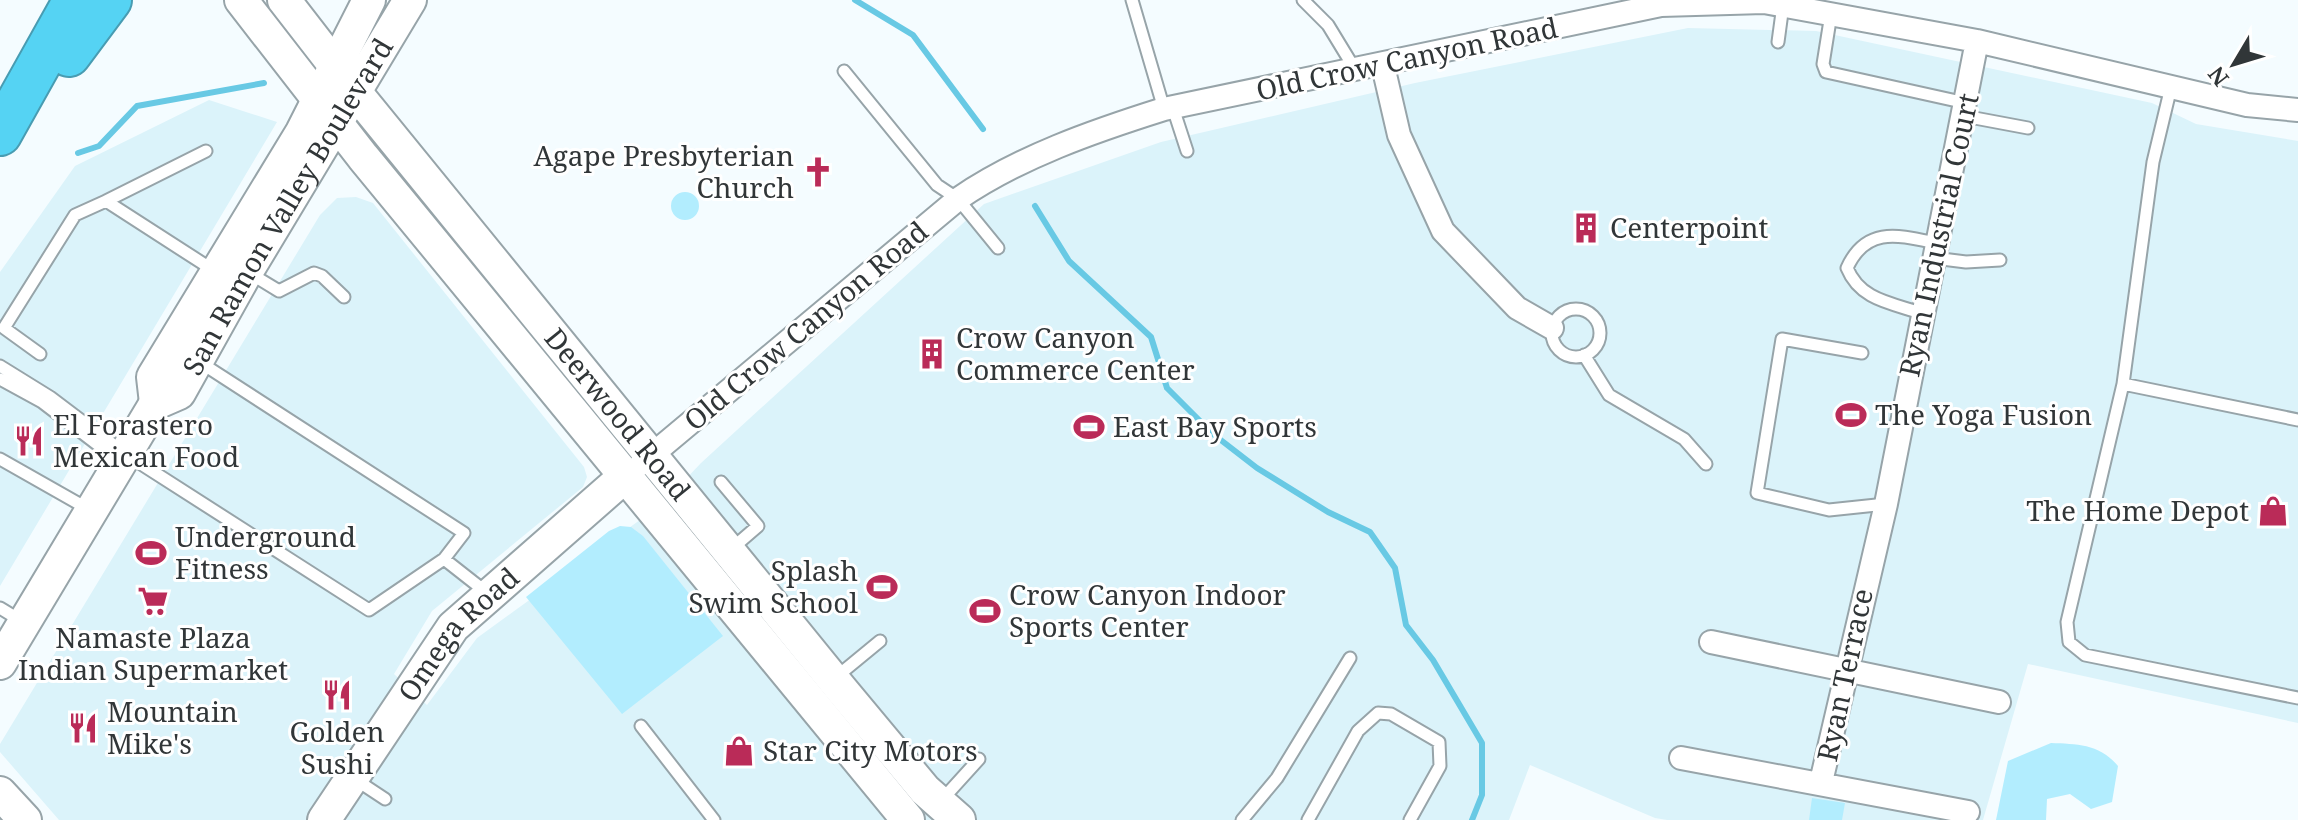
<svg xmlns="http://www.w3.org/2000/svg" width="2298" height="820" font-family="'Noto Serif',serif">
	<rect width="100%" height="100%" fill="#f4fcff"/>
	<path fill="#dbf3fa" d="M1688 28 1816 31 2152 103 2196 124 2298 141V723L2028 664 1983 820H1667L1655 818 1530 765 1509 820H59L0 752V744L320 215 337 198 356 197 373 203 584 467 587 477 583 487 432 611 394 674 427 705 477 638 662 504 701 463 984 204 1161 142 1415 83Z
		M209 100 277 122 0 586V272L75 166Z"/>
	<path fill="#b2edfe" d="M671 206a14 14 0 1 1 28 0a14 14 0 1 1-28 0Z
		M620 526 631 527 643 536 723 636 622 714 526 597 609 531Z
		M2051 743C2077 744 2100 744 2118 766L2112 802 2091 809 2070 794 2047 799 2046 820H1996L2008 761Z
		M1812 798 1845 803 1842 820H1809Z"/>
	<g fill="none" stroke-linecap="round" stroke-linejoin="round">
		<path stroke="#68c9e4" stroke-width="6" d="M855 0 913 35 983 129
			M78 153 99 146 137 106 264 83
			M1035 206 1069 261 1151 337 1167 388 1213 434 1257 468 1328 512 1370 532 1395 568 1406 625 1433 660 1482 743V795L1472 820"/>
		<g stroke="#97a4a9" stroke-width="15">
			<path id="lane" d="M1132 0 1164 109
				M1303 0 1328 25 1356 71
				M1831 14 1823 64 1826 72 1966 103
				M1778 42 1783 5
				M844 71 937 185 958 199 998 248
				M2171 87 2153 162 2123 384 2298 420
				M1173 108 1187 151
				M1964 116 2028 128
				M106 201 206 151
				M1934 258 1966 262 2000 260
				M251 274 279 291 314 273 322 276 344 297
				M1552 333a24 24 0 1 1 48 0a24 24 0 1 1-48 0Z
				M1921 313C1891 303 1860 300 1847 268 1866 226 1898 235 1936 243
				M1862 353 1782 339 1757 493 1829 510 1886 504
				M40 354 4 328 75 215 106 201 213 270
				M1584 355 1609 395 1684 439 1706 464
				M0 366 50 397 124 453 369 610 444 559 464 533 198 361
				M0 379 42 402 119 461
				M2123 384 2067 622 2069 642 2085 655 2298 698
				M0 459 90 510
				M721 482 758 526 729 551
				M444 559 486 592
				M0 608 23 622
				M835 678 880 641
				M641 726 714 820
				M335 766 385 799
				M940 802 979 759
				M1242 820 1277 778 1350 658
				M1308 820 1358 731 1378 713 1391 714 1439 742 1440 766 1410 820"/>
		</g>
		<g stroke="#97a4a9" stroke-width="26">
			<path id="street" d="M1383 66 1399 135 1443 231 1517 308 1552 328
				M641 464 958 199C1019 157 1094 131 1164 109L1661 5 1764 2 1977 41 2247 105 2298 110
				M1711 642 1999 702
				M1681 758 1968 812
				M1821 782 1886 504 1977 41"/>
		</g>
		<g stroke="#97a4a9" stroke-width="36">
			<g id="secondary">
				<path d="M241 0 363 157 908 820"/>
				<path id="s1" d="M284 0 356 93 841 689 925 790 959 820"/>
				<path d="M156 403 153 377 302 132 369 0"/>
				<path id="s2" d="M0 663 156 403 179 393 247 271 410 0"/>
				<path d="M0 793 25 820"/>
				<path id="s3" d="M324 820 453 627 624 477"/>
			</g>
		</g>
		<g stroke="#489cb2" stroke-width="46">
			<path id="highway" d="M69 55 110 0
				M0 134 75 0"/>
		</g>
		<use href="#lane" stroke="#fff" stroke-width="11"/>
		<use href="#street" stroke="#fff" stroke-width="22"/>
		<use href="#secondary" stroke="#fff" stroke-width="32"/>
		<use href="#highway" stroke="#55d3f3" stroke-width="42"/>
	</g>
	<defs>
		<g id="church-bare" transform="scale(2.4)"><path d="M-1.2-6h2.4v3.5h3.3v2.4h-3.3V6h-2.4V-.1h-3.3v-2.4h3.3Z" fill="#ba2b58" stroke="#fff" stroke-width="2.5" paint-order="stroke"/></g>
		<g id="building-bare" transform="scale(2.4)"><path d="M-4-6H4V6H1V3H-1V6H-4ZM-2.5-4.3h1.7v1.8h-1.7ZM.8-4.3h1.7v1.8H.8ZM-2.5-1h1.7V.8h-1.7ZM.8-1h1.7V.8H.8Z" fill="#ba2b58" stroke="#fff" stroke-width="2.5" paint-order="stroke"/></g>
		<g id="stadium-bare" transform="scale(2.4)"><path d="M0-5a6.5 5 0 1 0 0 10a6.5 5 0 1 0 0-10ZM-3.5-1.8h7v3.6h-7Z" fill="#ba2b58" stroke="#fff" stroke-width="2.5" paint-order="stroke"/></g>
		<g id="restaurant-bare" transform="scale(2.4)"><path d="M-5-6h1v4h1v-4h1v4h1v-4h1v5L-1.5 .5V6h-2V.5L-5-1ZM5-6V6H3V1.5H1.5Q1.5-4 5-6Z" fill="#ba2b58" stroke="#fff" stroke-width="2.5" paint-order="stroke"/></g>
		<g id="shop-bare" transform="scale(2.4)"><path d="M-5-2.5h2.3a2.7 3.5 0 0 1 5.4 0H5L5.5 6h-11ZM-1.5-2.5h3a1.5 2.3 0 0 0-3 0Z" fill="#ba2b58" stroke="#fff" stroke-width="2.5" paint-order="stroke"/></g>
		<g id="supermarket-bare" transform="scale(2.4)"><path d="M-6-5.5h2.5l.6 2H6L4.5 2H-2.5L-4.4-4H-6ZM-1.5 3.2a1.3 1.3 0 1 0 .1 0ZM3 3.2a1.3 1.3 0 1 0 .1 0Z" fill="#ba2b58" stroke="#fff" stroke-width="2.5" paint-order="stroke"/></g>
	</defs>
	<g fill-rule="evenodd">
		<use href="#church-bare" x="818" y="172"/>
		<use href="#building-bare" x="1586" y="228"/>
		<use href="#building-bare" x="932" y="354"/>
		<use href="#stadium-bare" x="1851" y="415"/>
		<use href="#stadium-bare" x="1089" y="427"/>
		<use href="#restaurant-bare" x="29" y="441"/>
		<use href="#shop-bare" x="2273" y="511"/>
		<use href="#stadium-bare" x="151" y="553"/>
		<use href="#stadium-bare" x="882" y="587"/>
		<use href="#supermarket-bare" x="153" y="601"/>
		<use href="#stadium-bare" x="985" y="611"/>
		<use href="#restaurant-bare" x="337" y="695"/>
		<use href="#restaurant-bare" x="83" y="728"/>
		<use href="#shop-bare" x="739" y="751"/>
	</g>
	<g text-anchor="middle" stroke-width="6" stroke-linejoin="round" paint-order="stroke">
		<g font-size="28" fill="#313638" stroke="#fff">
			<text transform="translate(1407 59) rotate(-12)" y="10">Old Crow Canyon Road</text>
			<text dy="10" stroke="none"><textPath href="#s2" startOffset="544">San Ramon Valley Boulevard</textPath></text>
			<text transform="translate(1939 235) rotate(-78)" y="10">Ryan Industrial Court</text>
			<text transform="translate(806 326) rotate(-40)" y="10">Old Crow Canyon Road</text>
			<text dy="10" stroke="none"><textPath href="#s1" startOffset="532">Deerwood Road</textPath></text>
			<text dy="10" stroke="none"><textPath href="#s3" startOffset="230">Omega Road</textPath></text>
			<text transform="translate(1845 675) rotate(-78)" y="10">Ryan Terrace</text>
		</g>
		<g font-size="28" fill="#313638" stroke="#fff" text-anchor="start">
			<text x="794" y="166" text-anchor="end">Agape Presbyterian<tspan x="794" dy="32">Church</tspan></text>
			<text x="1610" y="238">Centerpoint</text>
			<text x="956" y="348">Crow Canyon<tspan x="956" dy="32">Commerce Center</tspan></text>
			<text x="1875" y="425">The Yoga Fusion</text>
			<text x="53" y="435">El Forastero<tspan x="53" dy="32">Mexican Food</tspan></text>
			<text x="1113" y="437">East Bay Sports</text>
			<text x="2249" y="521" text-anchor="end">The Home Depot</text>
			<text x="175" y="547">Underground<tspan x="175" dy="32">Fitness</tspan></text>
			<text x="858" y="581" text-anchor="end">Splash<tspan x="858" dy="32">Swim School</tspan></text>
			<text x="1009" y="605">Crow Canyon Indoor<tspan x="1009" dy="32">Sports Center</tspan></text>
			<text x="153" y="648" text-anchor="middle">Namaste Plaza<tspan x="153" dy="32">Indian Supermarket</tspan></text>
			<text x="107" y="722">Mountain<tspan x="107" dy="32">Mike's</tspan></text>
			<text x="337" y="742" text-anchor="middle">Golden<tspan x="337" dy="32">Sushi</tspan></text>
			<text x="763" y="761">Star City Motors</text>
		</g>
	</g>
	<g transform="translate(2234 64) rotate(232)" stroke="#ffffff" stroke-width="6" paint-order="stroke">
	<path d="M0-6L14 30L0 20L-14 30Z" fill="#313638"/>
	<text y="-12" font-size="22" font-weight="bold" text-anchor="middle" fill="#313638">N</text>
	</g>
</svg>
